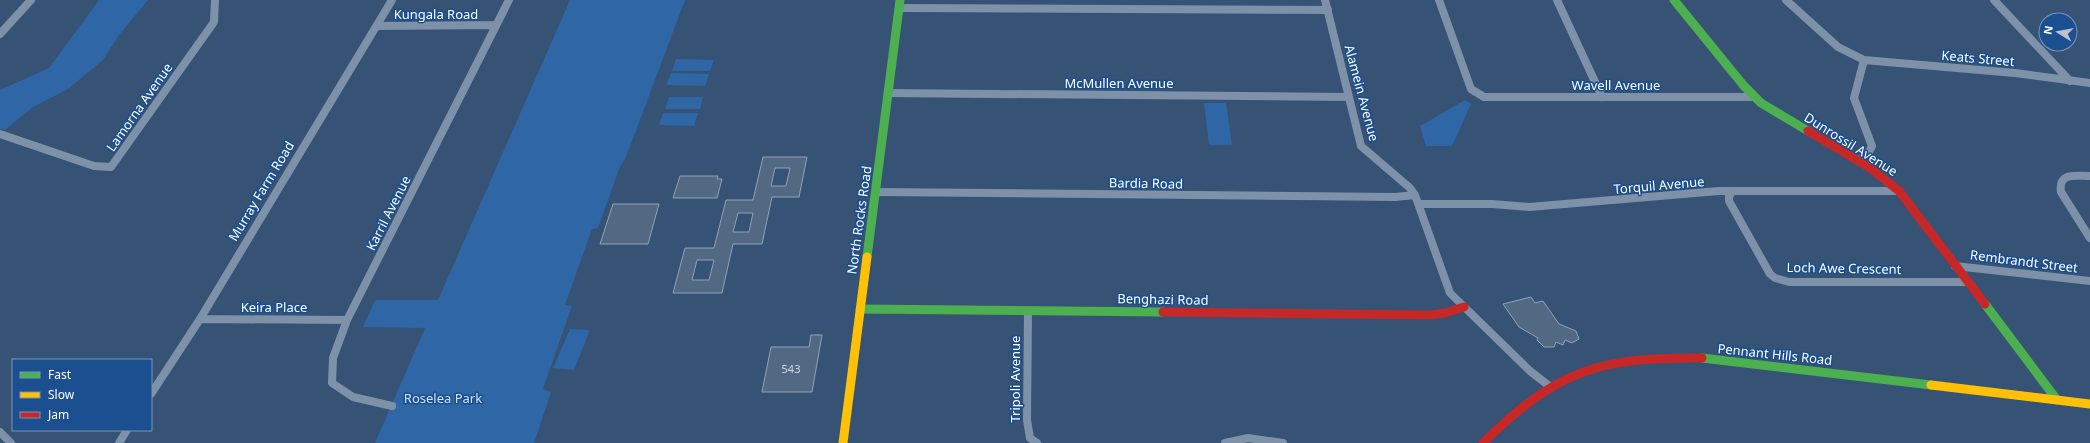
<svg xmlns="http://www.w3.org/2000/svg" width="2090" height="443" font-family="'Noto Sans',sans-serif">
	<rect width="100%" height="100%" fill="#365274"/>
	<path fill="#2f66a5" d="M99 0H148L119 35 103 60 68 89 33 107 5 130 0 129V90L49 68Z
		M570 0H685L626 157 619 169 598 228 592 229 565 305 572 306 543 389 551 392 534 443H375L425 328 363 327 375 300H438Z
		M676 59 714 60 710 71H672Z
		M671 73 709 74 705 86 666 85Z
		M669 97H703L700 109H665Z
		M1465 100 1471 104 1452 146H1426L1420 126Z
		M1204 103H1226L1232 145H1209Z
		M663 113H698L694 126 659 125Z
		M570 329 590 330 574 370 553 368Z"/>
	<path fill="#526984" stroke="#92a2b6" fill-rule="evenodd" d="M763 157H807L799 197H772L762 244H733L722 293H673L685 248H714L726 200H753ZM775 168H790L786 186H771ZM738 213H753L749 232H733ZM697 260H714L709 280H692Z
		M680 176H718L717 179H722L717 198H673Z
		M613 204H659L648 244H600Z
		M1531 297 1535 303 1543 301 1559 324 1576 331 1579 339 1572 343 1565 340 1563 345 1556 342 1554 347H1544L1537 340 1538 338 1519 327 1503 304Z
		M811 335H822L812 392H762L771 347H809Z"/>
	<g fill="none" stroke-linecap="round" stroke-linejoin="round">
		<path stroke="#7d92a8" stroke-width="8" d="M1325 0 1361 146 1410 188 1415 195 1450 293 1530 371 1548 385
			M1439 0 1471 89 1484 97H1754
			M1557 0 1602 97
			M1786 0 1838 47 1864 60 1854 98 1872 146 1869 152 1858 161
			M1994 0 2070 81
			M899 8 1328 10
			M377 26 496 25
			M0 34 31 0
			M1864 60 2015 73 2090 83
			M888 93 1348 97
			M0 134 94 166 111 167 214 22 215 0
			M2090 176C2075 176 2058 172 2061 192L2090 238
			M1733 191 1729 196V201L1770 274 1775 278 1789 282H1967
			M876 192 1395 197 1415 195
			M1420 204H1492L1529 207 1719 191H1899
			M1955 266 2090 281
			M1028 311 1027 420 1030 438 1037 443
			M200 319 347 320
			M151 394 200 319 392 0
			M392 406 353 397 332 383 333 358 347 320 509 0
			M0 432 11 443
			M119 443 127 430
			M1225 443 1248 438 1283 443"/>
		<path stroke="#4caf50" stroke-width="9" d="M1674 0 1744 86 1761 103 1808 131
			M867 257 900 0
			M1985 304 2057 400
			M860 309 1163 312
			M1702 358 1931 385"/>
		<path stroke="#ffc107" stroke-width="9" d="M1931 385 2090 404
			M843 443 867 257"/>
		<path stroke="#c62828" stroke-width="9" d="M1808 131 1870 168 1899 191 1985 304
			M1163 312 1430 315 1445 313 1464 307
			M1483 443C1557 370 1599 357 1702 358"/>
	</g>
	<g text-anchor="middle" stroke-width="3" stroke-linejoin="round" paint-order="stroke">
		<g font-size="11" fill="#d4dae0">
			<text x="791" y="373">543</text>
		</g>
		<g font-size="13" fill="#fff" stroke="#1b4f8f">
			<text x="436" y="19">Kungala Road</text>
			<text transform="translate(1978 58) rotate(5)" y="5">Keats Street</text>
			<text x="1119" y="88">McMullen Avenue</text>
			<text x="1616" y="90">Wavell Avenue</text>
			<text transform="translate(1362 93) rotate(75)" y="5">Alamein Avenue</text>
			<text transform="translate(139 107) rotate(-55)" y="5">Lamorna Avenue</text>
			<text transform="translate(1851 144) rotate(32)" y="5">Dunrossil Avenue</text>
			<text transform="translate(1146 183) rotate(1)" y="5">Bardia Road</text>
			<text transform="translate(1659 185) rotate(-5)" y="5">Torquil Avenue</text>
			<text transform="translate(261 191) rotate(-59)" y="5">Murray Farm Road</text>
			<text transform="translate(388 213) rotate(-63)" y="5">Karril Avenue</text>
			<text transform="translate(859 220) rotate(-82)" y="5">North Rocks Road</text>
			<text transform="translate(2024 261) rotate(7)" y="5">Rembrandt Street</text>
			<text transform="translate(1844 268) rotate(1)" y="5">Loch Awe Crescent</text>
			<text transform="translate(1163 299) rotate(1)" y="5">Benghazi Road</text>
			<text x="274" y="312">Keira Place</text>
			<text transform="translate(1775 354) rotate(6)" y="5">Pennant Hills Road</text>
			<text transform="translate(1015 379) rotate(-90)" y="5">Tripoli Avenue</text>
		</g>
		<g font-size="13" fill="#cfe3fa" stroke="#1b4f8f">
			<text x="443" y="403">Roselea Park</text>
		</g>
	</g>
	<rect x="12" y="359" width="140" height="72" fill="#1b4f8f" stroke="#7695bc"/>
	<rect x="20" y="372" width="20" height="6" fill="#4caf50" stroke="#7695bc"/>
	<text x="48" y="379" font-size="12" fill="#ffffff">Fast</text>
	<rect x="20" y="392" width="20" height="6" fill="#ffc107" stroke="#7695bc"/>
	<text x="48" y="399" font-size="12" fill="#ffffff">Slow</text>
	<rect x="20" y="412" width="20" height="6" fill="#c62828" stroke="#7695bc"/>
	<text x="48" y="419" font-size="12" fill="#ffffff">Jam</text>
	<g transform="translate(2058 32) rotate(281)"><circle r="19" fill="#1b4f8f" stroke="#7695bc"/>
	<path d="M0-3L7 15L0 10L-7 15Z" fill="#b9c2ce"/>
	<text y="-6" font-size="11" font-weight="bold" text-anchor="middle" fill="#ffffff">N</text>
	</g>
</svg>
